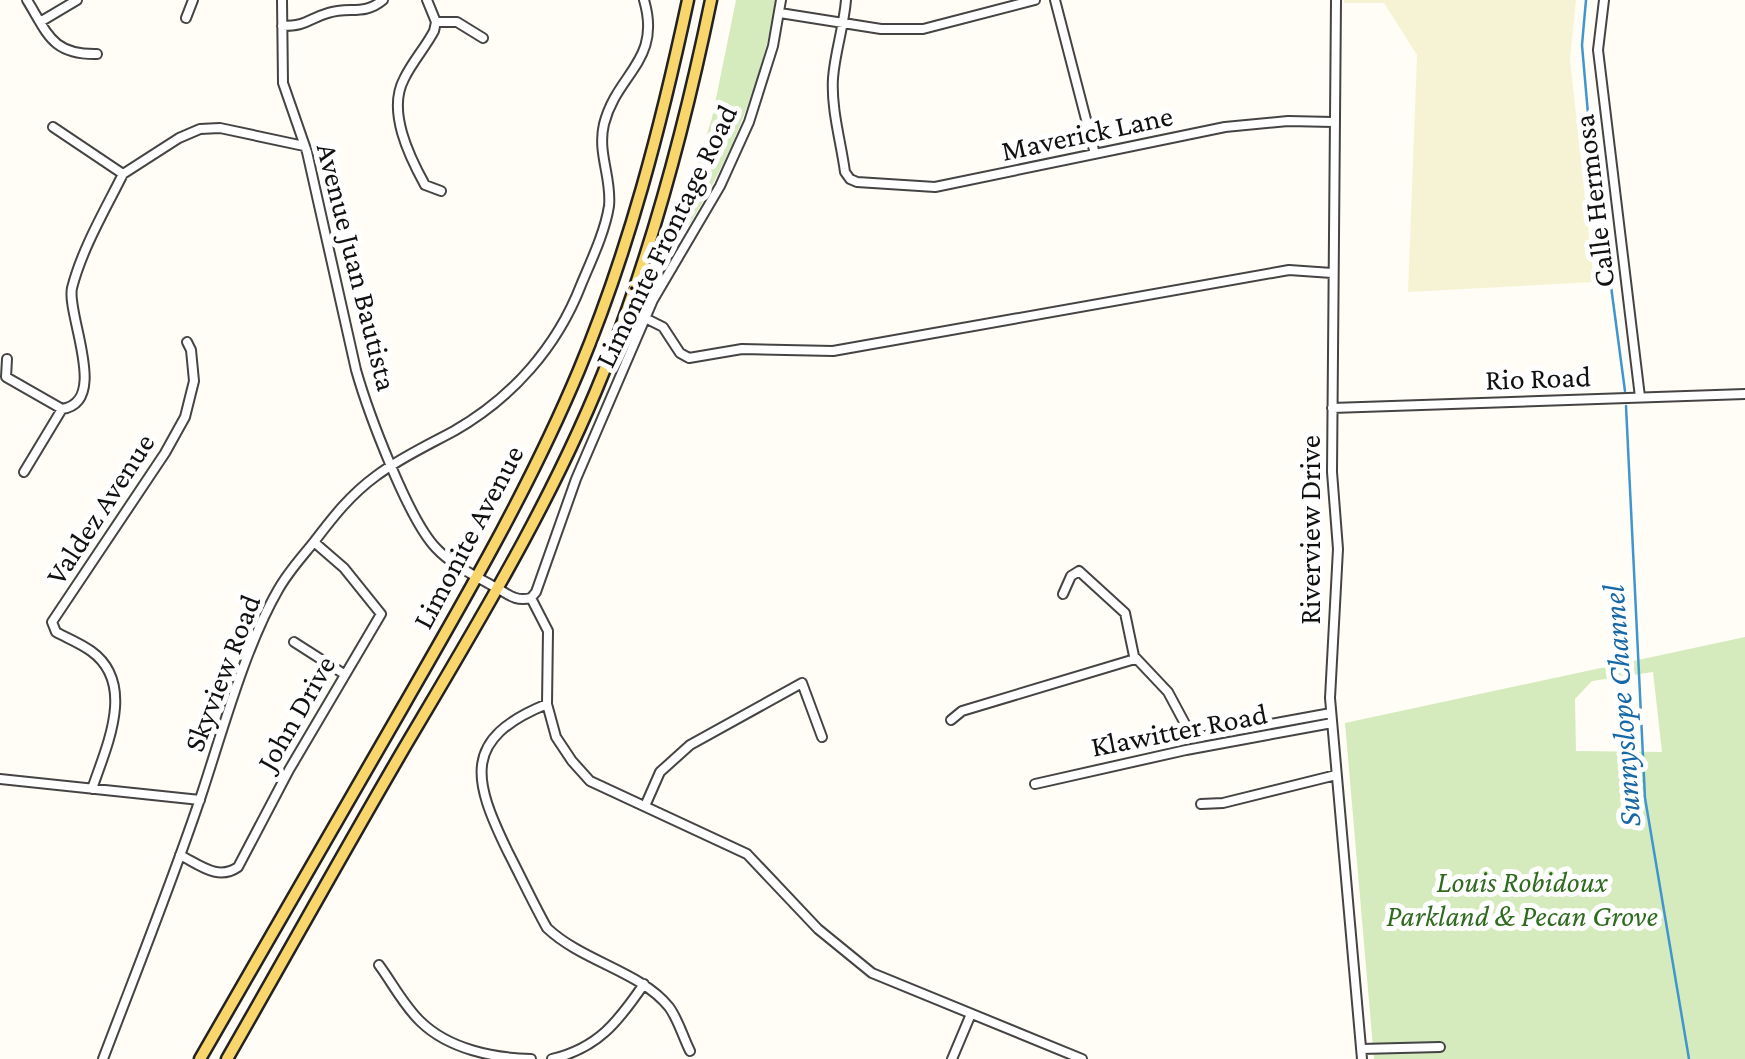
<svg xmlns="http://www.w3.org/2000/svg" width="1745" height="1059" font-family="'Crimson Pro',serif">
	<rect width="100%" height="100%" fill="#fffdf5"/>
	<path fill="#f6f3d4" d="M1344 0H1576L1570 59 1594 282 1408 292 1417 55 1384 3H1344Z"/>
	<path fill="#d5ebbd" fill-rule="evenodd" d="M736 0H777C760 82 734 154 689 225L681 218 712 118Z
		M1745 637V1059H1374L1345 723ZM1653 672 1662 752 1576 751 1575 699 1592 681Z"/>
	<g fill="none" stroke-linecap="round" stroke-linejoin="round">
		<path stroke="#3f96cf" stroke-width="2.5" d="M1586 0 1582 45 1588 114 1625 391
			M1626 406 1645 798 1689 1059"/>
		<g stroke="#444" stroke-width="12">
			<path id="minor" d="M27 0C48 34 52 55 97 54
				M282 0 283 83 307 152 356 370C368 412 408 519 436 548 453 566 474 575 495 587 508 594 515 602 531 598
				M427 0 436 22 434 31C425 48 412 62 404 79 387 111 409 156 425 185L441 191
				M846 0C844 26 835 52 833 78 831 109 841 142 845 172L850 179 857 182 935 187 1225 127 1288 121 1333 122
				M1055 0 1095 154
				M1336 0 1332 472 1338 549 1330 698 1362 1059
				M1604 0 1598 50 1640 397
				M780 13 881 29H923L1035 0
				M186 18 193 0
				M40 22 77 0
				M436 22H457L483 38
				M282 26C308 26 307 19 328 13 349 6 364 16 383 0
				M53 127 123 174 179 138 200 129 220 128 304 146
				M645 318 663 327 680 353 689 358 742 349 833 351 1289 270 1332 273
				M7 359 6 377 62 409C110 402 66 314 72 288 82 249 105 210 123 174
				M1332 408 1745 394
				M24 472 62 409
				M1063 594 1071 576 1079 571 1125 613 1134 656 1168 692 1191 735 1200 737 1331 713
				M531 598 548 631 547 704 556 737 572 761 590 781 747 854 818 929 872 973 1082 1059
				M531 598 536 592 576 479 653 300 720 186 749 122 773 46 781 0
				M294 642 344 674
				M547 704C461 739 473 780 508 852 521 877 533 903 547 928 583 962 640 971 669 1007 678 1019 683 1037 690 1051
				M951 720 962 711 1135 659
				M0 779 200 800
				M1035 784 1186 750 1332 723
				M92 789C106 747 137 684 91 651 80 643 67 638 56 632L52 622 165 453 185 417 194 381 191 350 187 342
				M1201 804 1223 803 1336 775
				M645 806 660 772 690 745 802 683 822 737
				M180 855C200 865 218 881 238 867L289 770 381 614 344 568 314 542
				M379 965C393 984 404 1006 421 1022 449 1049 493 1058 531 1059
				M1361 1049 1440 1047
				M103 1059C136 972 171 885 201 796 222 733 245 647 278 590 288 572 301 558 314 542 333 517 350 495 376 476 400 458 428 445 454 431 512 398 557 347 581 285 591 261 605 232 609 206 612 178 597 153 604 124 617 73 662 61 644 0
				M552 1059C598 1048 618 1022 644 984
				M952 1059 971 1014"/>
		</g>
		<g stroke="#222" stroke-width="15">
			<path id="major" d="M200 1059C268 941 336 823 404 705 467 595 530 487 579 370 629 250 661 126 688 0
				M227 1059C286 956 343 853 403 750 478 623 557 494 610 356 655 240 686 121 711 0"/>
		</g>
		<use href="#minor" stroke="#fff" stroke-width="8"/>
		<use href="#major" stroke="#f9d66b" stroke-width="10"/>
	</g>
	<g text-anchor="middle" stroke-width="10" stroke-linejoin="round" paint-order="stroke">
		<g font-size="30" fill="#111" stroke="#fff">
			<text transform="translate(1087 133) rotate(-12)" y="10">Maverick Lane</text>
			<text transform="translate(1594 201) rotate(-97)" y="10">Calle Hermosa</text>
			<text transform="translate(666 236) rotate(-64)" y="10">Limonite Frontage Road</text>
			<text transform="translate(357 267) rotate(76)" y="10">Avenue Juan Bautista</text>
			<text transform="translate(1538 378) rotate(-2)" y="10">Rio Road</text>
			<text transform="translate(100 509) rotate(-57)" y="10">Valdez Avenue</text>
			<text transform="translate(1310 530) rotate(-90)" y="10">Riverview Drive</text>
			<text transform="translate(468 537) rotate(-62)" y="10">Limonite Avenue</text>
			<text transform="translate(222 673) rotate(-69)" y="10">Skyview Road</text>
			<text transform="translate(296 713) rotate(-60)" y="10">John Drive</text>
			<text transform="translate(1179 730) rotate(-11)" y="10">Klawitter Road</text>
		</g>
		<g font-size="30" font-style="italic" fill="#2f6b1f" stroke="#fff">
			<text x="1522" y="892">Louis Robidoux<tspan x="1522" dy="34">Parkland &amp; Pecan Grove</tspan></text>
		</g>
		<g font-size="32" font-style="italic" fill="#1768a6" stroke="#fff">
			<text transform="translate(1621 706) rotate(-94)" y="11">Sunnyslope Channel</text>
		</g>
	</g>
</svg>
